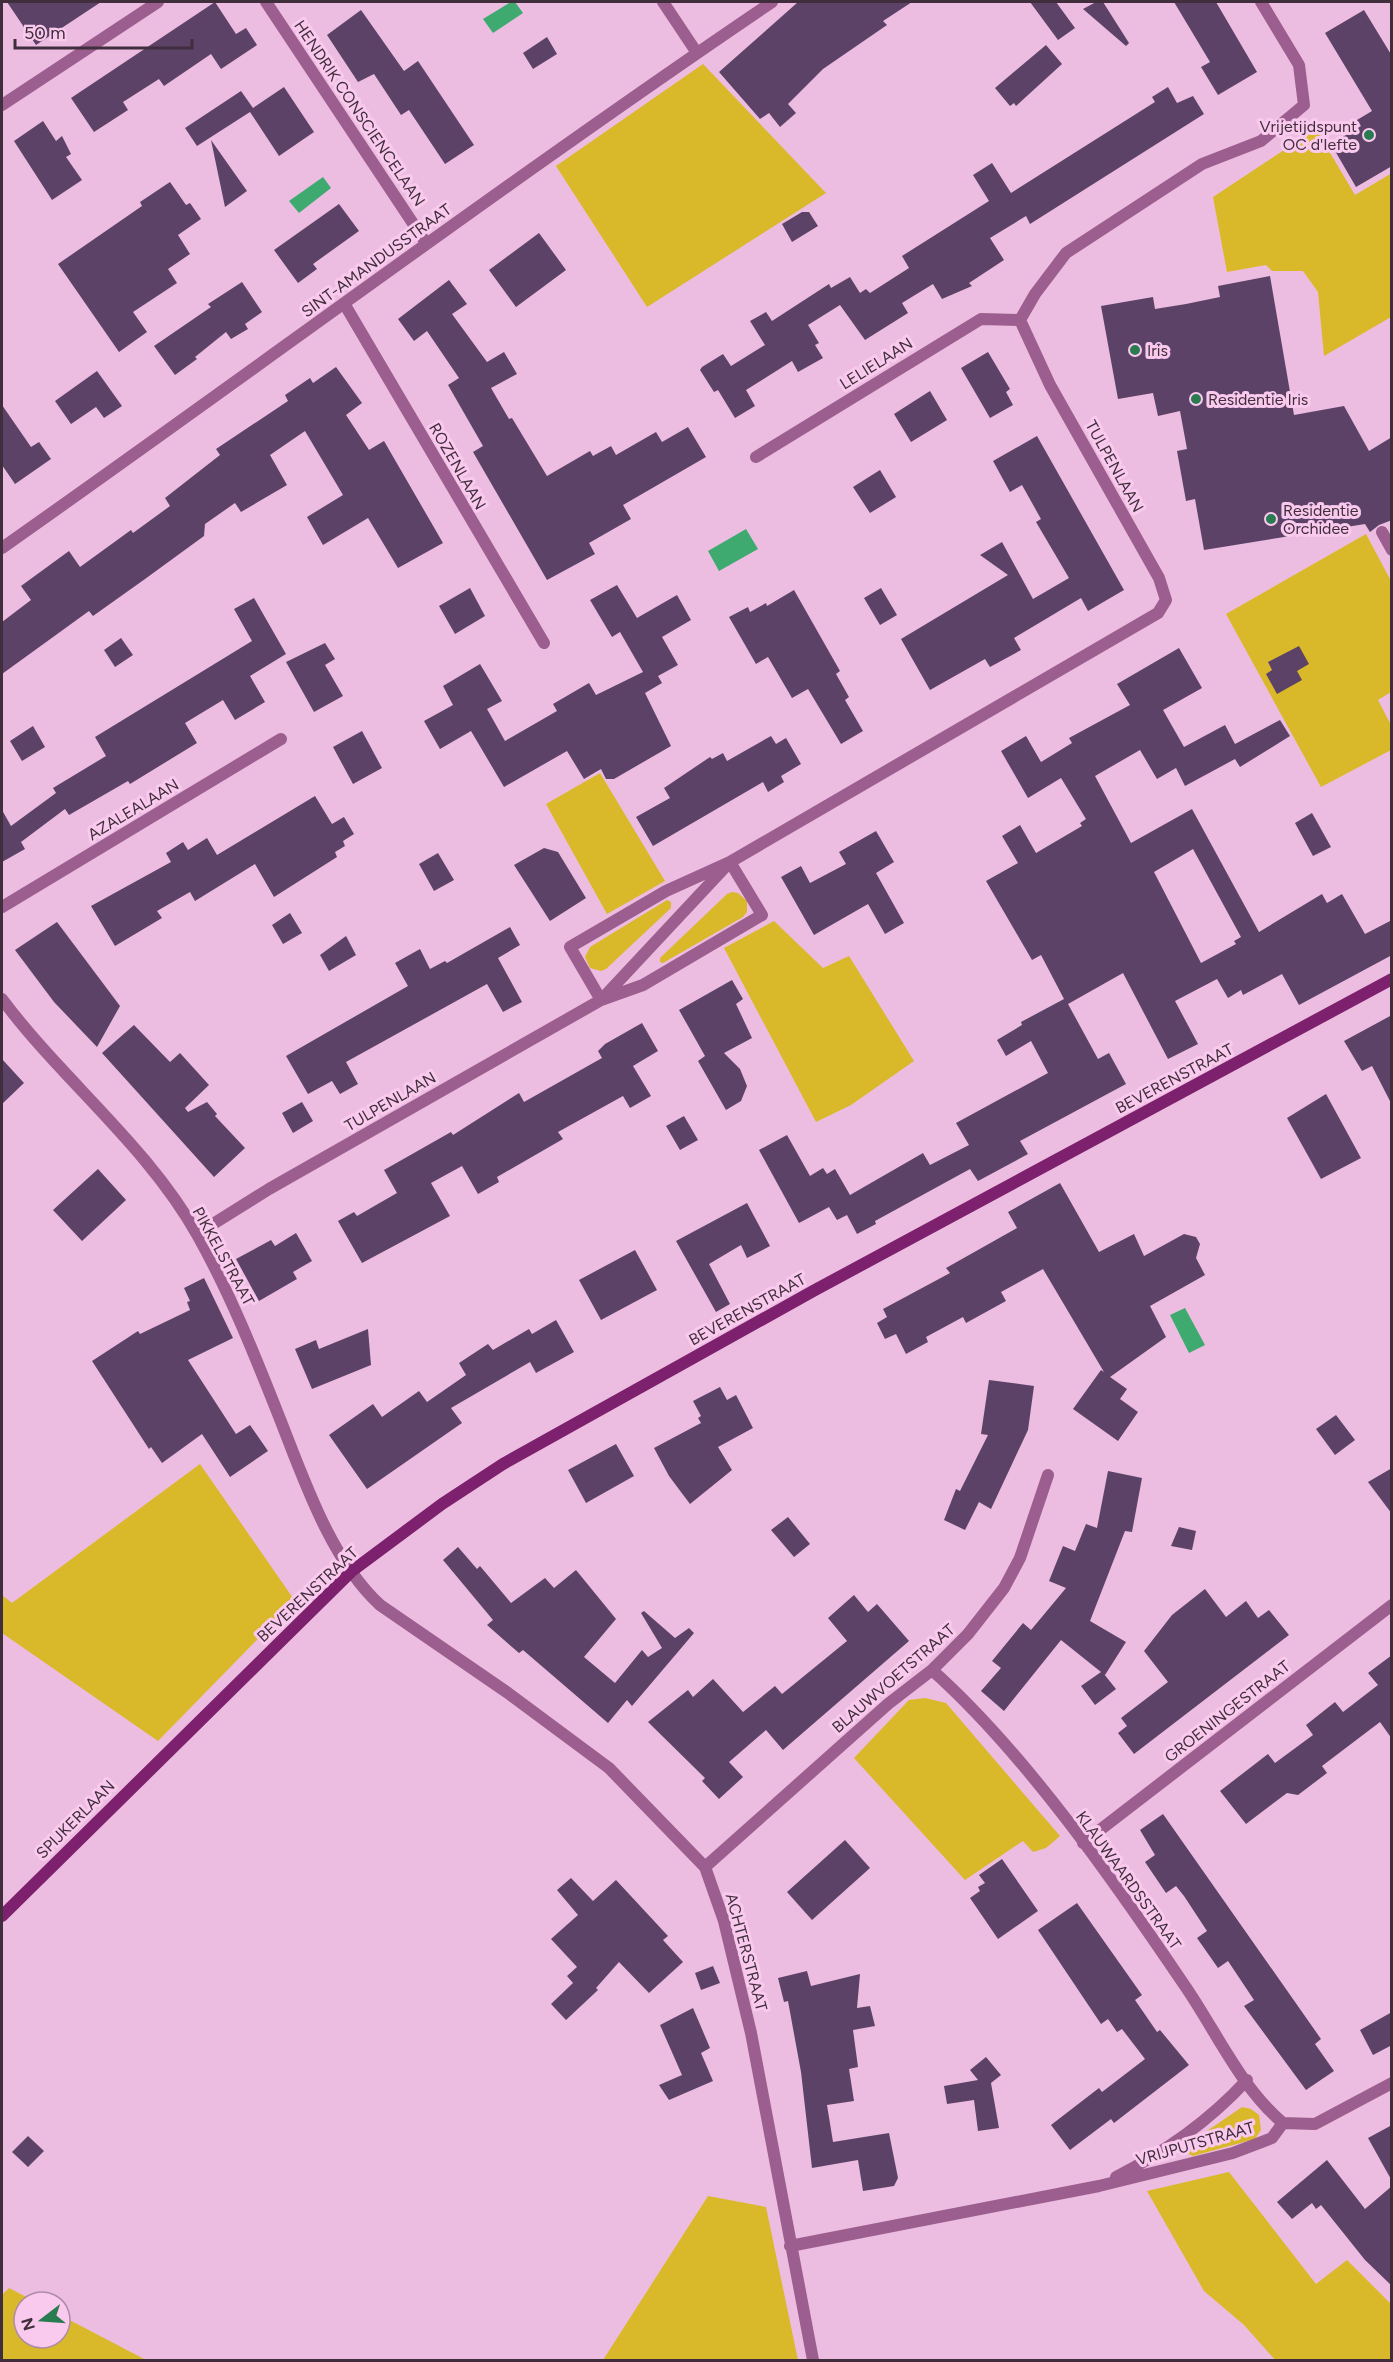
<svg xmlns="http://www.w3.org/2000/svg" width="1393" height="2362" font-family="Figtree,sans-serif">
	<rect width="100%" height="100%" fill="#ecbde0"/>
	<path fill="#d9b929" d="M703 64 826 193 647 307 556 166Z
		M1316 129 1355 195 1392 173 1391 317 1324 356 1318 292 1303 271H1272L1266 265 1227 272 1213 197Z
		M1366 534 1391 581V692L1378 700 1391 725V750L1321 787 1226 614Z
		M600 773 665 881 607 914 546 804Z
		M732 892 738 893 747 901V912L743 917 663 963 660 962V958L727 894Z
		M667 900 671 902V908L606 969 601 971 590 968 585 957 590 947Z
		M774 921 823 968 849 956 914 1061 851 1105 816 1122 724 948Z
		M200 1464 295 1601 158 1741 2 1633V1595L12 1603Z
		M925 1698 946 1703 1060 1836 1046 1848 1033 1852 1023 1841 965 1880 854 1758 909 1700Z
		M1242 2107 1251 2109 1259 2115 1261 2130 1255 2139 1193 2156 1186 2153 1188 2144Z
		M1229 2172 1316 2284 1347 2260 1391 2304V2360H1275L1244 2325 1204 2291 1147 2191Z
		M708 2196 766 2207 798 2360H603Z
		M9 2288 36 2302H24V2338H60V2315L146 2360H2V2295Z"/>
	<path fill="#3eaa6f" d="M511 2H515L523 13 493 33 483 19Z
		M323 177 331 188 299 213 289 201Z
		M746 529 758 549 719 571 708 551Z
		M1185 1308 1205 1345 1189 1353 1170 1315Z"/>
	<path fill="#5d4268" fill-rule="evenodd" d="M7 2H101L36 45Z
		M215 2 236 34 246 28 257 45 221 69 211 54 164 86 159 79 123 102 128 110 94 132 71 98Z
		M798 2H912L883 21 887 25 823 69 788 104 796 113 780 127 769 113 760 119 719 72Z
		M1030 2H1056L1075 28 1058 40Z
		M1096 2H1103L1129 43 1126 46 1083 9Z
		M1174 2H1216L1257 72 1218 95 1201 67 1210 62Z
		M361 10 404 71 418 61 474 145 445 164 409 110 401 115 374 74 358 82 327 35Z
		M1364 10 1392 56V166L1356 187 1331 144 1361 126 1357 120 1372 111 1325 33Z
		M547 37 557 54 533 69 523 53Z
		M1046 45 1062 64 1016 106 1014 103 1010 106 995 88Z
		M284 87 314 132 279 156 250 112 197 146 185 128 241 91 253 108Z
		M1168 87 1177 103 1193 96 1204 114 1030 224 1026 216 990 238 1004 260 969 283 972 286 942 299 933 284 902 303 908 313 865 340 840 305 808 325 819 343 815 345 823 358 798 372 792 361 746 390 755 406 735 418 718 390 714 392 700 370 702 367 723 354 731 366 765 345 750 321 766 312 772 321 829 284 831 288 850 277 860 293 866 289 870 293 909 268 902 256 989 201 973 175 992 163 1011 193 1155 102 1152 97Z
		M43 121 56 141 62 136 71 154 66 157 82 180 52 200 14 141Z
		M211 140 247 191 225 207Z
		M170 182 186 205 190 203 201 219 178 235 190 254 168 269 177 283 133 312 147 332 119 352 58 264 142 206 140 202Z
		M339 204 359 231 313 264 317 269 298 283 274 250Z
		M802 212H809L818 226 792 242 782 224Z
		M539 233 566 270 516 307 489 270Z
		M1270 276 1294 415 1344 406 1369 451 1392 437V520L1379 525 1370 532 1365 524 1204 550 1195 499 1186 501 1177 451 1187 449 1180 411 1158 416 1153 393 1118 399 1101 306 1153 297 1155 309 1186 304 1220 297 1218 286Z
		M449 280 467 304 452 314 487 362 504 352 517 374 491 388 509 419 512 418 547 476 590 451 593 456 611 446 616 455 656 432 662 442 688 427 706 457 623 505 631 519 589 543 595 554 547 580 473 452 483 446 448 385 459 378 427 331 414 341 398 319Z
		M242 282 262 312 245 324 248 329 231 339 226 332 195 357 197 359 175 375 154 346 211 307 208 304Z
		M988 352 1010 389 1006 392 1013 405 990 418 961 368Z
		M336 367 362 403 346 415 369 450 384 441 443 543 398 568 368 518 323 545 307 517 343 495 305 431 270 455 287 485 241 512 235 503 205 524 204 536 145 579 93 616 89 611 2 674V622L31 600 21 586 69 551 80 567 131 530 133 533 170 506 165 498 220 455 216 449 288 401 285 395 310 378 313 383Z
		M97 371 122 406 104 418 96 407 71 424 55 401Z
		M930 391 947 420 911 442 894 414Z
		M2 405 31 447 39 442 51 459 15 484 2 465Z
		M1037 436 1124 590 1088 611 1081 598 1014 638 1021 650 990 667 985 659 930 690 901 639 1008 575 980 555 1002 542 1033 599 1069 578 1036 522 1041 519 1022 485 1010 492 993 461Z
		M880 470 896 497 870 513 853 487Z
		M617 585 637 618 677 595 691 620 662 637 678 665 658 676 662 683 645 693 671 746 614 779H606L601 769 584 779 567 751 504 787 471 731 440 749 424 721 453 705 443 686 480 664 502 701 487 709 505 741 557 711 553 704 589 683 596 695 643 672 620 632 612 637 590 600Z
		M470 588 485 616 455 634 439 606Z
		M881 588 897 615 880 625 864 598Z
		M794 590 840 671 836 674 849 697 845 700 863 731 841 744 808 689 792 698 768 657 756 664 729 617 748 607 750 612 766 603 767 606Z
		M254 598 286 654 250 676 265 702 235 720 223 700 185 723 197 743 130 784 128 781 69 815 65 809 21 842 25 849 2 862V810L11 826 56 793 53 788 106 756 95 737 252 641 234 609Z
		M121 638 133 655 115 667 104 650Z
		M325 643 335 659 325 665 343 696 314 712 286 662Z
		M1299 646 1309 664 1297 671 1302 680 1277 694 1266 674 1272 670 1268 662Z
		M1179 648 1202 688 1163 710 1184 747 1225 725 1235 744 1280 720 1290 736 1240 767 1235 759 1185 786 1176 768 1157 779 1140 750 1095 776 1131 843 1192 809 1259 932 1322 894 1327 903 1342 894 1365 934 1392 920V955L1299 1005 1282 974 1243 995 1241 990 1228 998 1217 979 1175 1001 1198 1044 1168 1059 1123 973 1068 1004 1098 1059 1109 1053 1126 1084 1020 1141 1028 1154 978 1181 970 1169 875 1221 876 1224 857 1234 847 1215 837 1220 829 1207 799 1223 759 1150 787 1135 810 1176 823 1168 827 1174 835 1169 850 1195 923 1153 930 1165 969 1145 956 1123 1048 1073 1031 1041 1006 1056 997 1040 1022 1025 1021 1022 1064 999 1041 955 1032 960 986 881 1018 863 1002 836 1020 825 1036 853 1082 826 1080 823 1086 819 1061 778 1028 798 1001 751 1026 736 1041 762 1072 743 1069 738 1130 705 1117 684ZM1193 849 1241 937 1234 941 1236 944 1201 963 1154 872Z
		M33 726 45 747 22 761 10 741Z
		M362 731 382 768 353 784 333 747Z
		M771 736 776 744 786 738 801 764 781 776 784 782 768 792 763 782 653 846 636 817 670 798 664 788 710 757 712 759 723 753 727 761Z
		M315 796 332 824 344 817 354 834 343 841 345 846 335 852 337 857 274 897 255 864 195 901 190 892 157 911 162 918 115 946 91 906 171 862 166 853 183 842 188 850 207 838 217 855Z
		M1312 813 1331 847 1313 856 1295 823Z
		M876 831 894 862 876 873 904 923 885 934 868 904 814 935 781 877 801 866 810 883 846 864 839 852Z
		M544 848 558 852 586 898 550 921 514 865Z
		M438 853 454 880 434 891 419 864Z
		M290 913 302 933 283 944 272 925Z
		M57 922 120 1006 97 1047 54 1002 15 950Z
		M510 927 520 945 498 958 522 1002 503 1012 487 984 346 1062 358 1084 340 1094 332 1081 308 1094 286 1056 408 986 395 963 420 949 430 969 445 961 447 963Z
		M346 936 356 955 329 971 320 955Z
		M732 980 743 999 736 1004 752 1038 724 1053 740 1069 747 1086 741 1101 726 1110 698 1061 705 1056 679 1010Z
		M1392 1015V1105L1372 1066 1362 1071 1344 1041Z
		M642 1023 658 1051 633 1066 651 1096 630 1108 623 1096 558 1132 563 1139 497 1177 499 1182 478 1194 462 1166 431 1183 450 1216 362 1263 338 1221 354 1212 357 1216 397 1193 384 1170 451 1132 453 1135 519 1093 524 1102 602 1058 598 1051 605 1044Z
		M134 1025 170 1062 180 1053 209 1085 185 1108 188 1112 207 1102 217 1114 215 1116 245 1148 214 1177 102 1053Z
		M2 1059 24 1083 2 1104Z
		M1326 1094 1361 1158 1321 1179 1287 1118Z
		M302 1102 313 1121 293 1133 282 1113Z
		M684 1116 698 1140 680 1150 666 1126Z
		M98 1169 126 1200 82 1241 53 1210Z
		M1060 1183 1099 1252 1134 1234 1144 1256 1184 1234 1196 1237 1200 1244 1196 1258 1205 1275 1150 1306 1166 1337 1110 1377 1127 1389 1120 1399 1138 1412 1118 1441 1073 1409 1101 1370 1104 1372 1043 1269 1001 1292 1006 1301 966 1323 963 1317 926 1337 928 1342 906 1354 896 1334 885 1339 877 1323 887 1317 883 1309 950 1273 946 1268 1017 1228 1008 1212Z
		M747 1203 770 1246 747 1258 741 1245 709 1264 730 1304 716 1312 676 1241Z
		M296 1233 312 1261 293 1272 297 1279 259 1301 236 1259 271 1240 275 1246Z
		M635 1250 657 1290 601 1320 579 1280Z
		M204 1278 233 1338 188 1360 236 1434 250 1425 268 1451 230 1477 202 1434 162 1463 151 1447 149 1449 92 1361 138 1331 140 1334 190 1310 187 1302 190 1301 184 1288Z
		M556 1320 574 1352 536 1373 530 1362 451 1408 462 1423 367 1489 329 1435 373 1404 382 1417 419 1391 427 1402 466 1375 459 1363 488 1344 493 1350 529 1329 532 1334Z
		M368 1329 371 1365 312 1389 295 1349 316 1340 319 1349Z
		M989 1380 1034 1386 1028 1430 991 1509 979 1502 965 1530 944 1520 956 1489 960 1491 988 1435 981 1434Z
		M720 1387 727 1400 736 1395 753 1428 718 1447 732 1470 690 1504 669 1476 654 1448 701 1423 698 1418 701 1416 693 1401Z
		M1336 1415 1355 1440 1335 1455 1316 1429Z
		M616 1444 634 1476 586 1503 568 1470Z
		M1392 1468V1514L1368 1482Z
		M1108 1471 1142 1478 1132 1532 1125 1531 1090 1621 1126 1642 1105 1675 1104 1674 1116 1689 1095 1705 1081 1686 1101 1672 1061 1640 1004 1711 981 1691 1001 1668 992 1661 1023 1623 1031 1630 1066 1588 1049 1581 1063 1546 1075 1551 1086 1524 1097 1528Z
		M788 1517 810 1544 794 1557 771 1530Z
		M1179 1527 1196 1531 1192 1550 1171 1546Z
		M458 1547 477 1569 480 1566 511 1603 545 1578 554 1588 576 1570 616 1619 584 1657 615 1683 642 1650 648 1657 662 1648 641 1613 644 1611 675 1638 689 1628 694 1633 632 1706 627 1700 608 1723 523 1650 519 1653 487 1625 493 1620 443 1560Z
		M1205 1589 1226 1617 1246 1601 1258 1618 1269 1610 1289 1635 1134 1754 1118 1733 1127 1726 1121 1718 1168 1682 1144 1651 1172 1615Z
		M854 1595 868 1612 877 1604 909 1641 783 1750 766 1730 729 1762 743 1777 719 1799 702 1781 705 1778 648 1722 688 1690 693 1697 713 1679 743 1712 775 1686 782 1694 847 1641 828 1618Z
		M1392 1655V1739L1380 1722 1322 1766 1327 1773 1298 1795 1287 1793 1246 1824 1220 1791 1268 1754 1275 1763 1313 1735 1306 1725 1335 1702 1343 1712 1378 1685 1368 1673Z
		M1163 1814 1321 2039 1315 2044 1334 2071 1306 2090 1244 2006 1254 2000 1228 1961 1218 1968 1197 1938 1207 1931 1184 1896 1176 1886 1166 1893 1145 1862 1155 1855 1140 1830Z
		M845 1840 870 1868 812 1920 787 1892Z
		M1002 1859 1038 1911 998 1939 970 1898 980 1891 978 1887 985 1883 979 1875Z
		M571 1878 593 1901 616 1880 668 1936 663 1940 683 1962 649 1993 619 1962 596 1988 598 1990 566 2020 551 2004 573 1983 567 1976 577 1967 551 1939 578 1915 557 1890Z
		M1077 1903 1142 1995 1135 2000 1157 2032 1160 2030 1189 2065 1114 2123 1111 2119 1070 2150 1051 2125 1099 2088 1102 2092 1145 2059 1122 2029 1117 2032 1108 2019 1101 2024 1038 1930Z
		M713 1966 720 1983 701 1990 695 1973Z
		M807 1971 811 1986 860 1974 857 2008 870 2006 875 2026 853 2030 858 2067 849 2069 854 2101 827 2105 833 2142 889 2133 898 2178 894 2186 863 2191 858 2160 812 2168 801 2072 788 2001 784 2002 778 1978Z
		M693 2008 710 2048 701 2053 713 2081 669 2100 659 2085 682 2075 660 2025Z
		M1392 2012V2045L1373 2055 1360 2030Z
		M986 2057 1001 2075 991 2083 999 2128 978 2131 974 2100 947 2104 944 2086 978 2080 970 2070Z
		M1392 2125V2181L1368 2138Z
		M28 2136 44 2151 28 2167 12 2152Z
		M1327 2160 1365 2209 1392 2186V2286L1365 2260 1321 2205 1316 2209 1312 2203 1292 2219 1277 2202Z"/>
	<g fill="none" stroke-linecap="round" stroke-linejoin="round">
		<path stroke="#9c5e8e" stroke-width="12" d="M266 2 426 243
			M663 2 697 53
			M2 105 158 2
			M345 305 544 643
			M756 457 981 319 1020 320
			M1382 532 1392 550
			M2 548C259 367 512 178 772 2
			M730 862 762 915 643 985 601 1000 570 947 666 891Z
			M2 907 281 739
			M2 999C63 1081 147 1145 198 1236 231 1295 255 1356 280 1419 304 1480 331 1560 380 1605L508 1693 609 1768 705 1867 724 1921 751 2033 813 2360
			M197 1234 269 1189 601 1000 730 862 1158 613 1166 600 1159 578 1050 385 1020 320 1035 294 1066 253 1202 164 1261 141 1304 105 1299 65 1261 2
			M932 1670C1026 1754 1114 1881 1185 1986 1216 2031 1241 2088 1283 2123
			M1083 1843 1392 1605
			M705 1867 888 1704 932 1670 968 1634 1004 1588 1020 1558 1048 1475
			M1283 2123 1315 2124 1392 2083
			M1116 2177C1166 2151 1208 2122 1247 2080
			M790 2246 1099 2186 1233 2153 1272 2138 1283 2123"/>
		<path stroke="#7d206d" stroke-width="12" d="M2 1916 352 1571 442 1504 503 1464 815 1290 1392 979"/>
	</g>
	<g fill="#297c4f" stroke="#f9caed" stroke-width="2">
		<circle cx="1369" cy="135" r="6"/>
		<circle cx="1135" cy="350" r="6"/>
		<circle cx="1196" cy="399" r="6"/>
		<circle cx="1271" cy="519" r="6"/>
	</g>
	<g text-anchor="middle" stroke-width="6" stroke-linejoin="round" paint-order="stroke">
		<g font-size="16" fill="#412e3c" stroke="#f9caed">
			<text transform="translate(360 113) rotate(56)" y="6">HENDRIK CONSCIENCELAAN</text>
			<text transform="translate(376 260) rotate(-36)" y="6">SINT-AMANDUSSTRAAT</text>
			<text transform="translate(876 363) rotate(-32)" y="6">LELIELAAN</text>
			<text transform="translate(458 466) rotate(60)" y="6">ROZENLAAN</text>
			<text transform="translate(1115 466) rotate(61)" y="6">TULPENLAAN</text>
			<text transform="translate(133 809) rotate(-31)" y="6">AZALEALAAN</text>
			<text transform="translate(1174 1078) rotate(-28)" y="6">BEVERENSTRAAT</text>
			<text transform="translate(390 1101) rotate(-30)" y="6">TULPENLAAN</text>
			<text transform="translate(224 1256) rotate(61)" y="6">PIKKELSTRAAT</text>
			<text transform="translate(747 1309) rotate(-29)" y="6">BEVERENSTRAAT</text>
			<text transform="translate(307 1594) rotate(-43)" y="6">BEVERENSTRAAT</text>
			<text transform="translate(893 1678) rotate(-41)" y="6">BLAUWVOETSTRAAT</text>
			<text transform="translate(1227 1711) rotate(-38)" y="6">GROENINGESTRAAT</text>
			<text transform="translate(75 1819) rotate(-45)" y="6">SPIJKERLAAN</text>
			<text transform="translate(1129 1880) rotate(54)" y="6">KLAUWAARDSSTRAAT</text>
			<text transform="translate(747 1952) rotate(75)" y="6">ACHTERSTRAAT</text>
			<text transform="translate(1195 2143) rotate(-16)" y="6">VRIJPUTSTRAAT</text>
		</g>
		<g font-size="16" fill="#412e3c" stroke="#f9caed" text-anchor="start">
			<text x="1357" y="132" text-anchor="end">Vrijetijdspunt<tspan x="1357" dy="18">OC d'Iefte</tspan></text>
			<text x="1147" y="356">Iris</text>
			<text x="1208" y="405">Residentie Iris</text>
			<text x="1283" y="516">Residentie<tspan x="1283" dy="18">Orchidee</tspan></text>
		</g>
	</g>
	<rect width="1393" height="2362" fill="none" stroke="#412e3c" stroke-width="6"/>
	<g transform="translate(42 2320) rotate(253)"><circle r="28" fill="#f9caed" stroke="#af8ca6" stroke-width="1.5"/>
	<path d="M0-4.5L10 22L0 15L-10 22Z" fill="#297c4f"/>
	<text y="-9" font-size="16" font-weight="bold" text-anchor="middle" fill="#412e3c">N</text>
	</g>
	<path d="M15 39v9h177v-9" fill="none" stroke="#412e3c" stroke-width="3"/>
	<text x="24" y="39" font-size="18" fill="#412e3c" stroke="#f9caed" stroke-width="4.5" paint-order="stroke">50 m</text>
</svg>
